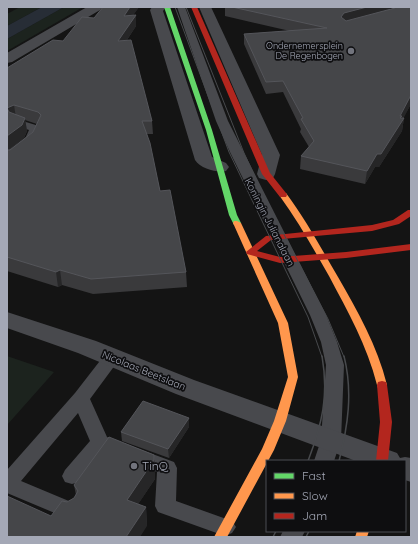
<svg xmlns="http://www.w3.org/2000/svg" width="418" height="544" font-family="Quicksand,sans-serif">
	<rect width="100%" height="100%" fill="#141414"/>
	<path fill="#1c231e" d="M20 7H42L7 26V14Z
		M64 7H83L7 51V39Z
		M7 356 54 372 7 425Z"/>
	<path fill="#272d36" d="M42 7H64L7 39V26Z"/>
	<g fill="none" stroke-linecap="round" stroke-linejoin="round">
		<path fill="#48494d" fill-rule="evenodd" d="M177 7H185L228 121 326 315 337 342 344 365 341 440 334 461H314L321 440 326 365 321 342 310 315 230 152 216 121Z
			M16 119 39 126 41 128 34 144 11 162 7 163V153L25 139 29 130 12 124 10 122 12 120Z
			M112 351 118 353 121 357 90 399 107 437 174 462 177 468 176 501 232 521 236 527 232 533 225 536 158 512 155 506 157 472 104 451 79 482 72 484 65 482 62 476 65 470 90 441 78 413 21 481 76 504 79 510 76 516 69 519 7 493V470L75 393 106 353Z
			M283 531H305L302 537H280Z"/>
		<path fill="#48494d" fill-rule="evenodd" d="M87 7H102L100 10 12 62 7 63V53Z
			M152 7H166L163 11 212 157 226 163 229 167 226 171C217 173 201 169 195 160L150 10Z
			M199 7H211L280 155 275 174 273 178 266 180 259 178 257 174 262 155Z
			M7 312 96 341 194 380 397 453 400 458 405 457 411 458V482L405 480V461H356L176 394 78 353 7 328Z"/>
		<path fill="#63d668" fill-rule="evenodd" d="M164 7H170L212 130 237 215 241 223 240 225H234L229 215 206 130Z"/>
		<path fill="#ff974d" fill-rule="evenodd" d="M280 193H286C306 220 321 248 338 277 358 312 377 345 387 385L386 388H378L377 385C367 345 348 312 329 276 313 248 298 221 279 195Z
			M234 221H237L241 223 288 323 298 377 286 421 274 450 227 537H214L262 449 274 421 288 377 278 323 233 223Z
			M357 531H369L367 537H355Z"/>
		<path fill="#b3261e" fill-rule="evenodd" d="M191 7H197L270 173 286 193 287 195 286 197H280L262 174Z
			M408 210H411V216L399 224 372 231 271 240 257 251 280 257 346 252 411 244V250L346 258 280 263 247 254 246 252 266 236 372 225 393 220Z
			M382 381 386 382 387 385 392 422 388 461H376L380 422 377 385 378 382Z"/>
		<path stroke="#484a4d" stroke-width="1" d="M175 7 229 152 308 317 322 357
			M186 7 244 153 266 200 328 319 344 357"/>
		<path stroke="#484a4d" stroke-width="1.5" d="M308 461C322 424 329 396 322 356
			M339 461C348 426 353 392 344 356
			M273 537 276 531
			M306 537 309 531"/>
	</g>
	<path fill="#3a3a3c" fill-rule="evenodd" d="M103 7H139L133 15H136V26L127 40 152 121 153 134H147L160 191 186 272 187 287 93 294 62 285 58 287 7 271V68L63 41 94 18ZM25 120 37 124 33 132 9 150 24 138 27 131Z
		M225 7H391L388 10 411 7V104L403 118H404L402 131 379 167H375L365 184 300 169 301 156 309 147 300 132 301 129 283 92 266 94 244 44V34L290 31 225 16Z
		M189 418V427L169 458 122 441 121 432Z
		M155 473V479L138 504 146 507 147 526 51 516 67 502 74 498 76 495 74 485Z"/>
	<path fill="#262627" d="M130 7H139L125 27 124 16Z
		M367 7H391L386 12 343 24 341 17 344 13Z
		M136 15V26L119 52 118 41Z
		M411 95V104L401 123 404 118 402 131 379 167H375L365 184 367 171Z
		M14 105 16 118 9 121 7 108Z
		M25 118 27 131 24 138 7 151V136Z
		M60 270 62 285 58 287 56 272Z
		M189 418V427L169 458 168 449Z
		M154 455 155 473V479L129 518 127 500Z
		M146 507 147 526 140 537H126Z"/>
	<path fill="#454649" stroke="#54555a" d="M103 7H130L124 16 136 15 118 41 131 40 152 121H142L150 143 160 191 170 190 186 272 91 279 60 270 56 272 7 257V250L8 249H7V150H10L33 132 41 115 38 112 14 105 7 108V68L53 40 63 41 82 17 94 18Z
		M232 7H367L344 13 341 17 346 21 395 8 396 7H411V95L400 116H402L400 118H404L381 154H377L367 171 301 156 314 141 301 119 303 118 283 81 266 82 244 34 327 28Z
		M7 108 9 112 25 118 22 125 7 136Z
		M143 401 189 418 168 449 121 432Z
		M109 437 154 455V460L127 500 146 507 126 537H7V496L51 516 62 501 67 502 74 498 78 491 74 485Z"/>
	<g fill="#72747d" stroke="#0e0e10" stroke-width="1.5">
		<circle cx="351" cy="51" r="4"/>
		<circle cx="134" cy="466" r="4"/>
	</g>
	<g text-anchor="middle" stroke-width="3.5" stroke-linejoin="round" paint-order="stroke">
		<g font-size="9" fill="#a4a8b6" stroke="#0e0e10" text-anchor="end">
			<text x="343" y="49">Ondernemersplein<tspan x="343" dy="10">De Regenbogen</tspan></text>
		</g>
		<g font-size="10" fill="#a4a8b6" stroke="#0e0e10">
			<text transform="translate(270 222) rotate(63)" y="4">Koningin Julianalaan</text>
			<text transform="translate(144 370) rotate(22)" y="4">Nicolaas Beetslaan</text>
		</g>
		<g font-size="12" fill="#a4a8b6" stroke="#0e0e10" text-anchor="start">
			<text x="142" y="470">TinQ</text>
		</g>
	</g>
	<rect width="418" height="544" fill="none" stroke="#a4a8b6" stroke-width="16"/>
	<rect x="266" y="460" width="140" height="72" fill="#0e0e10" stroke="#4a4c52"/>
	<rect x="274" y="473" width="20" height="6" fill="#63d668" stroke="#4a4c52"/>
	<text x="302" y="480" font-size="12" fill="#a4a8b6">Fast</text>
	<rect x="274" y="493" width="20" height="6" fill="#ff974d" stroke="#4a4c52"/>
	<text x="302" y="500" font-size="12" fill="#a4a8b6">Slow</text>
	<rect x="274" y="513" width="20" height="6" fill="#b3261e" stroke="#4a4c52"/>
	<text x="302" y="520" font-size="12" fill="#a4a8b6">Jam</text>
</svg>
